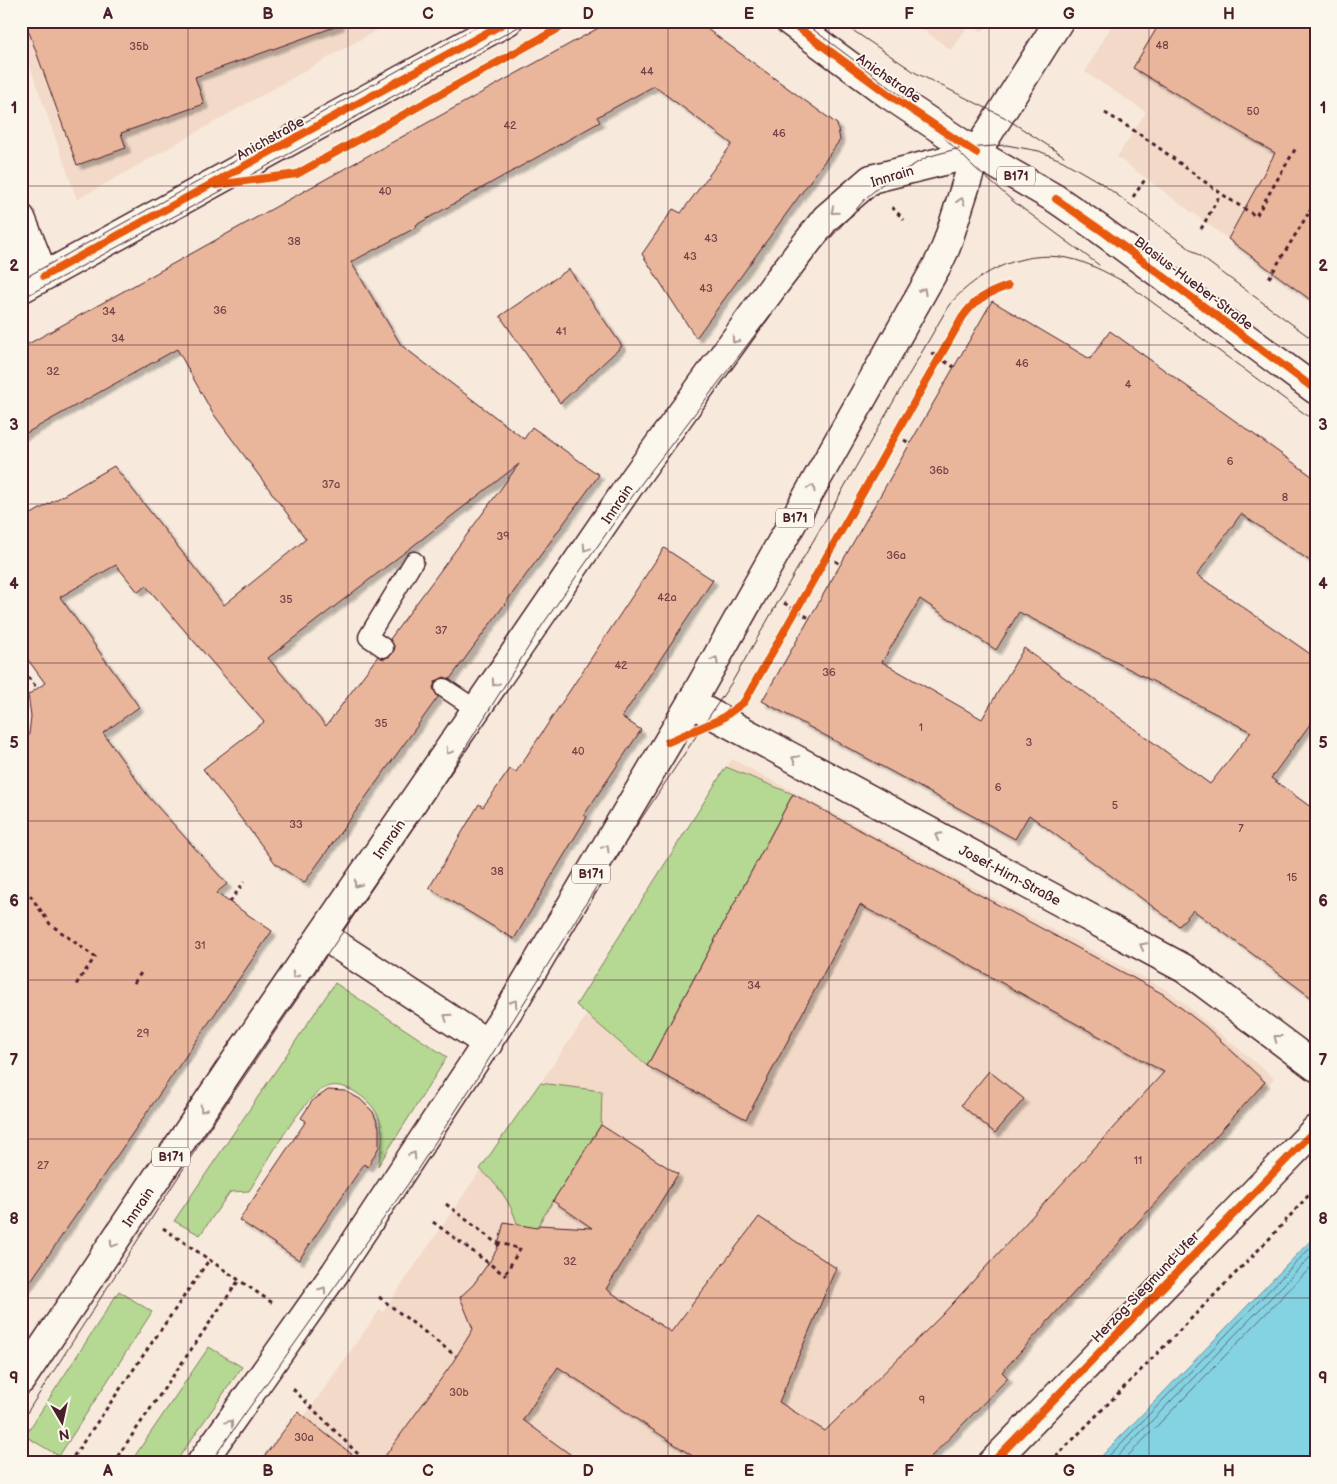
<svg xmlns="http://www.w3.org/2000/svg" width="1337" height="1484" font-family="'Balsamiq Sans',sans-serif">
	<defs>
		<filter id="shadow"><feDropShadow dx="4.5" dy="4.5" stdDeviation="1" flood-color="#0004"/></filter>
	</defs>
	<rect width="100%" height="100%" fill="#f7eadc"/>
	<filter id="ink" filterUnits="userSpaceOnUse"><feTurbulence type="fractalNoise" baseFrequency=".02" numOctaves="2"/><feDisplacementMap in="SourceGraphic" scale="10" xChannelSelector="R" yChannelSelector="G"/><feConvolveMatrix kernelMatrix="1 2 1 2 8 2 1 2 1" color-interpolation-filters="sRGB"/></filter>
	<g filter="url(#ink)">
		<path fill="#f3dac8" d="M21 21H393L77 200 21 41Z
			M911 21H990L982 32 970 24 951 50Z
			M1114 21H1316V304L1117 157 1146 112 1085 72Z
			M732 759 1169 991 1274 1078 925 1463H259L297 1413 304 1417 380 1309 383 1312 587 1015 576 1005Z"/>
		<path fill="#b5d892" stroke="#807c5e" d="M726 767 793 794 647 1066 576 1005Z
			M335 983 447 1057 378 1166C383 1142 387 1120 368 1102 358 1092 341 1082 327 1087 302 1096 265 1167 249 1191L230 1192 200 1235 174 1221Z
			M540 1083 602 1091 601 1125 525 1246 519 1241 520 1224 517 1223C510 1201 497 1184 480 1169Z
			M119 1291 152 1312 59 1456 25 1436Z
			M209 1347 242 1367 175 1463H130Z"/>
		<path fill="#84d3e2" stroke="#6d8b99" d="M1316 1235V1463H1095Z"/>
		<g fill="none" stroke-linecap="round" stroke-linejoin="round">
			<path stroke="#616774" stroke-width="1" d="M1102 1463 1316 1242
				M1111 1463 1316 1251
				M1121 1463 1316 1262"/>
		</g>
		<path fill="#e9b59b" stroke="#4a1f2b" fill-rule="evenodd" filter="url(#shadow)" d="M25 21H339L340 25 195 77 204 104 121 133 126 148 77 165Z
			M611 21H696L837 124 840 140 696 338 642 254 673 209 681 213 732 144 654 86 597 117 600 122 416 225 417 227 351 262 401 345 524 439 532 427 599 475 450 679 444 677 435 682 433 688 438 697 304 883 276 864 203 769 264 722 146 586 138 592 116 565 60 597 139 707 103 733 148 796 227 884 216 893 272 931 21 1295V758L29 734 31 716 28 695 45 683 21 650V520L114 466 224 605 306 539 212 412 177 349 21 436V348ZM519 464 390 639 395 648 392 654 384 659 378 656 326 726 268 658Z
			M1161 21H1316V304L1228 239 1275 153 1133 68Z
			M569 269 622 346 560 403 500 316Z
			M992 301 1090 359 1110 331 1316 479V565L1241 514 1197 575 1316 658V716L1271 778 1316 811V1001L1193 910 1179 926 1029 815 1015 839 762 701ZM920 599 996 650 1019 612 1251 732 1210 784 1024 648 982 719 882 662Z
			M664 548 713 580 622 717 641 730 584 815 587 817 514 939 429 888 479 804 483 807 510 769 516 772Z
			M793 794 1163 994 1206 1027 1265 1082 1002 1372 1008 1378 925 1463H703L558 1367 523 1420 582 1463H380L451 1365 473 1329 460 1297 473 1285 490 1261 497 1249 504 1222 537 1228 539 1225 592 1228 553 1201 601 1125 678 1174 606 1289 671 1332 759 1217 836 1268 779 1402 825 1431 942 1315 1164 1072 860 905 746 1119 647 1066Z
			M989 1071 1024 1099 995 1133 961 1105Z
			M328 1090 345 1091 360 1099 373 1112 379 1127V1147L368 1167 364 1164 299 1260 239 1220 306 1121 301 1118 312 1101Z
			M298 1412 363 1463H259Z"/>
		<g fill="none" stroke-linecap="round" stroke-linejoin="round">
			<g stroke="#4a1f2b" stroke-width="21">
				<path id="service" d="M384 648 368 637 414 561
					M444 688 477 710"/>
			</g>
			<g stroke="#4a1f2b" stroke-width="31">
				<path id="minor" d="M789 21 888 94 976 153
					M21 218 44 276
					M21 289 508 21
					M691 703 1185 969 1316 1067
					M322 935 488 1044
					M992 1463 1316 1129"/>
			</g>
			<g stroke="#4a1f2b" stroke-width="31">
				<path id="secondary" d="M976 153 1059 21"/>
			</g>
			<g stroke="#4a1f2b" stroke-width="31">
				<path id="primary" d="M976 153 1056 199 1098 228 1316 390
					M21 1380 238 1057 634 479 775 284 826 218 871 179 976 153
					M201 1463 335 1273 514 1002 691 703 939 262 946 247 976 153"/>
			</g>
			<path stroke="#4a1f2b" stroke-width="3" stroke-dasharray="4 4" stroke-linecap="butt" d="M602 21 604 25
				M1105 113C1159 143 1202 184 1256 216L1297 146
				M1133 197 1146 178
				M1316 202 1308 214 1316 219
				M892 207 904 220
				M1201 229 1220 195
				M1269 278 1308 214
				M971 305 987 293 1008 286
				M931 353 954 367
				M904 440 910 443
				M835 561 841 564
				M784 603 809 618
				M21 674H25L37 688
				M21 882 50 924 95 957 75 986
				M230 902 244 882
				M134 983 143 970
				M446 1204 500 1246
				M433 1222 506 1276
				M163 1228 274 1304
				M497 1242 520 1249 505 1274
				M379 1297 456 1356
				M293 1389 367 1463
				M21 1456 31 1463
				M69 1463 209 1260
				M113 1463 239 1280
				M1050 1463 1271 1237 1316 1187"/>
			<use href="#service" stroke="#fbf7ec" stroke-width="18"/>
			<use href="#minor" stroke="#fbf7ec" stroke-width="28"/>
			<use href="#secondary" stroke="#fbf7ec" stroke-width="28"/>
			<use href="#primary" stroke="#fbf7ec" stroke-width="28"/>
			<path stroke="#4a1f2b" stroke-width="1" d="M802 21 904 98 975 168 1014 202 1099 265
				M839 21 916 73 1004 117 1064 156
				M1097 180 1316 342
				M21 280 487 21
				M1122 280 1316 422
				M21 299 258 171 529 21
				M21 1422 209 1129 437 793 543 624 641 484 819 251 867 197 886 181 927 157 956 149 1006 145 1039 151 1063 161 1101 183
				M210 1463 408 1184 479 1075 598 884 732 682 949 305C980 269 1028 247 1076 260 1095 266 1111 275 1128 284"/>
			<g stroke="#fbf7ec" stroke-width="11">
				<path id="cycleway" d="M789 21 888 94 976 153
					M216 185 297 174 572 21
					M1056 199 1105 233 1316 390
					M44 276 508 21
					M668 742 721 719 744 702 962 318C974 300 987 293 1008 286
					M992 1463 1316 1129"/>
			</g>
			<use href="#cycleway" stroke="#e8590c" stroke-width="8"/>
		</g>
		<defs><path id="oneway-chevron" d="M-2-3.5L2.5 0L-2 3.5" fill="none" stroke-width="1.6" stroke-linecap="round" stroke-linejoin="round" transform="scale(1.25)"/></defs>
		<g stroke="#ab9695">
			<use href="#oneway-chevron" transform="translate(961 201) rotate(-73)"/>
			<use href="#oneway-chevron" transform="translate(834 211) rotate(139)"/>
			<use href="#oneway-chevron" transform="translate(923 291) rotate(-62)"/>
			<use href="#oneway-chevron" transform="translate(735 340) rotate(125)"/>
			<use href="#oneway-chevron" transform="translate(812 488) rotate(-60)"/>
			<use href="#oneway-chevron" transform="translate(586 548) rotate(124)"/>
			<use href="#oneway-chevron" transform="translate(715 660) rotate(-61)"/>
			<use href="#oneway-chevron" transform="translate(495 683) rotate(124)"/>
			<use href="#oneway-chevron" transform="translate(449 751) rotate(124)"/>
			<use href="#oneway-chevron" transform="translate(795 759) rotate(-152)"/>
			<use href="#oneway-chevron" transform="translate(938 836) rotate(-152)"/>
			<use href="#oneway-chevron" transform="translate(606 848) rotate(-59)"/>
			<use href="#oneway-chevron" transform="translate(357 884) rotate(125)"/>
			<use href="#oneway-chevron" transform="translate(1143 946) rotate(-152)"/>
			<use href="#oneway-chevron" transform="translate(295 975) rotate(125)"/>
			<use href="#oneway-chevron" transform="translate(514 1003) rotate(-58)"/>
			<use href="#oneway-chevron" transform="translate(447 1017) rotate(-146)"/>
			<use href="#oneway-chevron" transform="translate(1277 1038) rotate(-143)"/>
			<use href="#oneway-chevron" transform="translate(203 1109) rotate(124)"/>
			<use href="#oneway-chevron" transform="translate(413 1155) rotate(-57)"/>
			<use href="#oneway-chevron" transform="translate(113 1244) rotate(124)"/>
			<use href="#oneway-chevron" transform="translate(323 1290) rotate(-55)"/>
			<use href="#oneway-chevron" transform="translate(230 1423) rotate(-54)"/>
		</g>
	</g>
	<path fill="none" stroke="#4a1f2b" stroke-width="1" stroke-opacity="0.55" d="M188 21V1463M348 21V1463M508 21V1463M668 21V1463M829 21V1463M989 21V1463M1149 21V1463M21 186H1316M21 345H1316M21 504H1316M21 663H1316M21 821H1316M21 980H1316M21 1139H1316M21 1298H1316"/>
	<g text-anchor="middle" stroke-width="4" stroke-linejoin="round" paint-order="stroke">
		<g font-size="11" fill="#724447">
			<text x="1162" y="49">48</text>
			<text x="139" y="50">35b</text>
			<text x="647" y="75">44</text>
			<text x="1253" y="115">50</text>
			<text x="510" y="129">42</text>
			<text x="779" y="137">46</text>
			<text x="385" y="195">40</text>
			<text x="711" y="242">43</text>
			<text x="294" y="245">38</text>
			<text x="690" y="260">43</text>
			<text x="706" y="292">43</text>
			<text x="220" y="314">36</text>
			<text x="109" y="315">34</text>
			<text x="561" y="335">41</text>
			<text x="118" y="342">34</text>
			<text x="1022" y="367">46</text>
			<text x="53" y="375">32</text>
			<text x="1128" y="388">4</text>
			<text x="1230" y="465">6</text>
			<text x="939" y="474">36b</text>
			<text x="331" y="488">37a</text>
			<text x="1285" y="501">8</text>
			<text x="503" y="540">39</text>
			<text x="896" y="559">36a</text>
			<text x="667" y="601">42a</text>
			<text x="286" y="603">35</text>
			<text x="441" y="634">37</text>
			<text x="621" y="669">42</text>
			<text x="829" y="676">36</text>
			<text x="381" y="727">35</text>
			<text x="921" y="731">1</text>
			<text x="1029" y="746">3</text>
			<text x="578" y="755">40</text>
			<text x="998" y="791">6</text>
			<text x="1115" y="809">5</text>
			<text x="296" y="828">33</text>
			<text x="1241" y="832">7</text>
			<text x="497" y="875">38</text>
			<text x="1292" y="881">15</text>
			<text x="200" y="949">31</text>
			<text x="754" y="989">34</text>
			<text x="143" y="1037">29</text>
			<text x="1138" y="1164">11</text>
			<text x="43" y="1169">27</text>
			<text x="570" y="1265">32</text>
			<text x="459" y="1396">30b</text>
			<text x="922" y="1404">9</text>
			<text x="304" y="1441">30a</text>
		</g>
		<g fill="#fbf7ec" stroke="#7f6065" stroke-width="1">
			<rect x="997" y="166.5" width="38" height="19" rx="4"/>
			<rect x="776" y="508.5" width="38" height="19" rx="4"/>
			<rect x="572" y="864.5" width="38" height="19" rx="4"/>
			<rect x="152" y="1147.5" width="38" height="19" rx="4"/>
		</g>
		<g font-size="12" font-weight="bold" fill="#4a1f2b">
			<text x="1016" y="180">B171</text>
			<text x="795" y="522">B171</text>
			<text x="591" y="878">B171</text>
			<text x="171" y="1161">B171</text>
		</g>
		<g font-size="14" fill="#4a1f2b" stroke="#fbf7ec">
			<text transform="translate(889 78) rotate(35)" y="5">Anichstraße</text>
			<text transform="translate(270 138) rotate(-29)" y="5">Anichstraße</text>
			<text transform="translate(892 176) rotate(-17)" y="5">Innrain</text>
			<text transform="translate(1194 283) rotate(37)" y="5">Blasius-Hueber-Straße</text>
			<text transform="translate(617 504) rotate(-56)" y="5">Innrain</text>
			<text transform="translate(389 839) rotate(-55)" y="5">Innrain</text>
			<text transform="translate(1010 875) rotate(28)" y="5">Josef-Hirn-Straße</text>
			<text transform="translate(138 1207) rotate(-56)" y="5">Innrain</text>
			<text transform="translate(1145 1287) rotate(-46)" y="5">Herzog-Siegmund-Ufer</text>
		</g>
	</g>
	<rect width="1337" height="1484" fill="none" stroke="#fbf7ec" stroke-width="55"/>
	<g transform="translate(62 1422) rotate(171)" stroke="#fbf7ec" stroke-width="4" paint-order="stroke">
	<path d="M0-4L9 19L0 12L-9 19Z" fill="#4a1f2b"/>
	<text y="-8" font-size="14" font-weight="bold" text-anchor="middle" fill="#4a1f2b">N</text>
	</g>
	<rect x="28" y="28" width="1282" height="1428" fill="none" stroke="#4a1f2b" stroke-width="2"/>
	<g font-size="16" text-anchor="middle" font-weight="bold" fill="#4a1f2b">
		<text x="108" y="19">A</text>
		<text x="268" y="19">B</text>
		<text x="428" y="19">C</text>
		<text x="588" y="19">D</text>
		<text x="749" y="19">E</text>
		<text x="909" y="19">F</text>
		<text x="1069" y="19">G</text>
		<text x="1229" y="19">H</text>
		<text x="14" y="113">1</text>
		<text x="1323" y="113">1</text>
		<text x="14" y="271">2</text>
		<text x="1323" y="271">2</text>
		<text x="14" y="430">3</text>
		<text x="1323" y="430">3</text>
		<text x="14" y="589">4</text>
		<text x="1323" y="589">4</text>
		<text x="14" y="748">5</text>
		<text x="1323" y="748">5</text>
		<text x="14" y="906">6</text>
		<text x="1323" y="906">6</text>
		<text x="14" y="1065">7</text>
		<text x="1323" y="1065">7</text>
		<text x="14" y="1224">8</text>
		<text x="1323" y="1224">8</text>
		<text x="14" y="1383">9</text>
		<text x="1323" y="1383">9</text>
		<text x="108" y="1476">A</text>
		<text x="268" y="1476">B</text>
		<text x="428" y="1476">C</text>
		<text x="588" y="1476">D</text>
		<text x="749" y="1476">E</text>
		<text x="909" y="1476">F</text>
		<text x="1069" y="1476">G</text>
		<text x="1229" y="1476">H</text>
	</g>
</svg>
